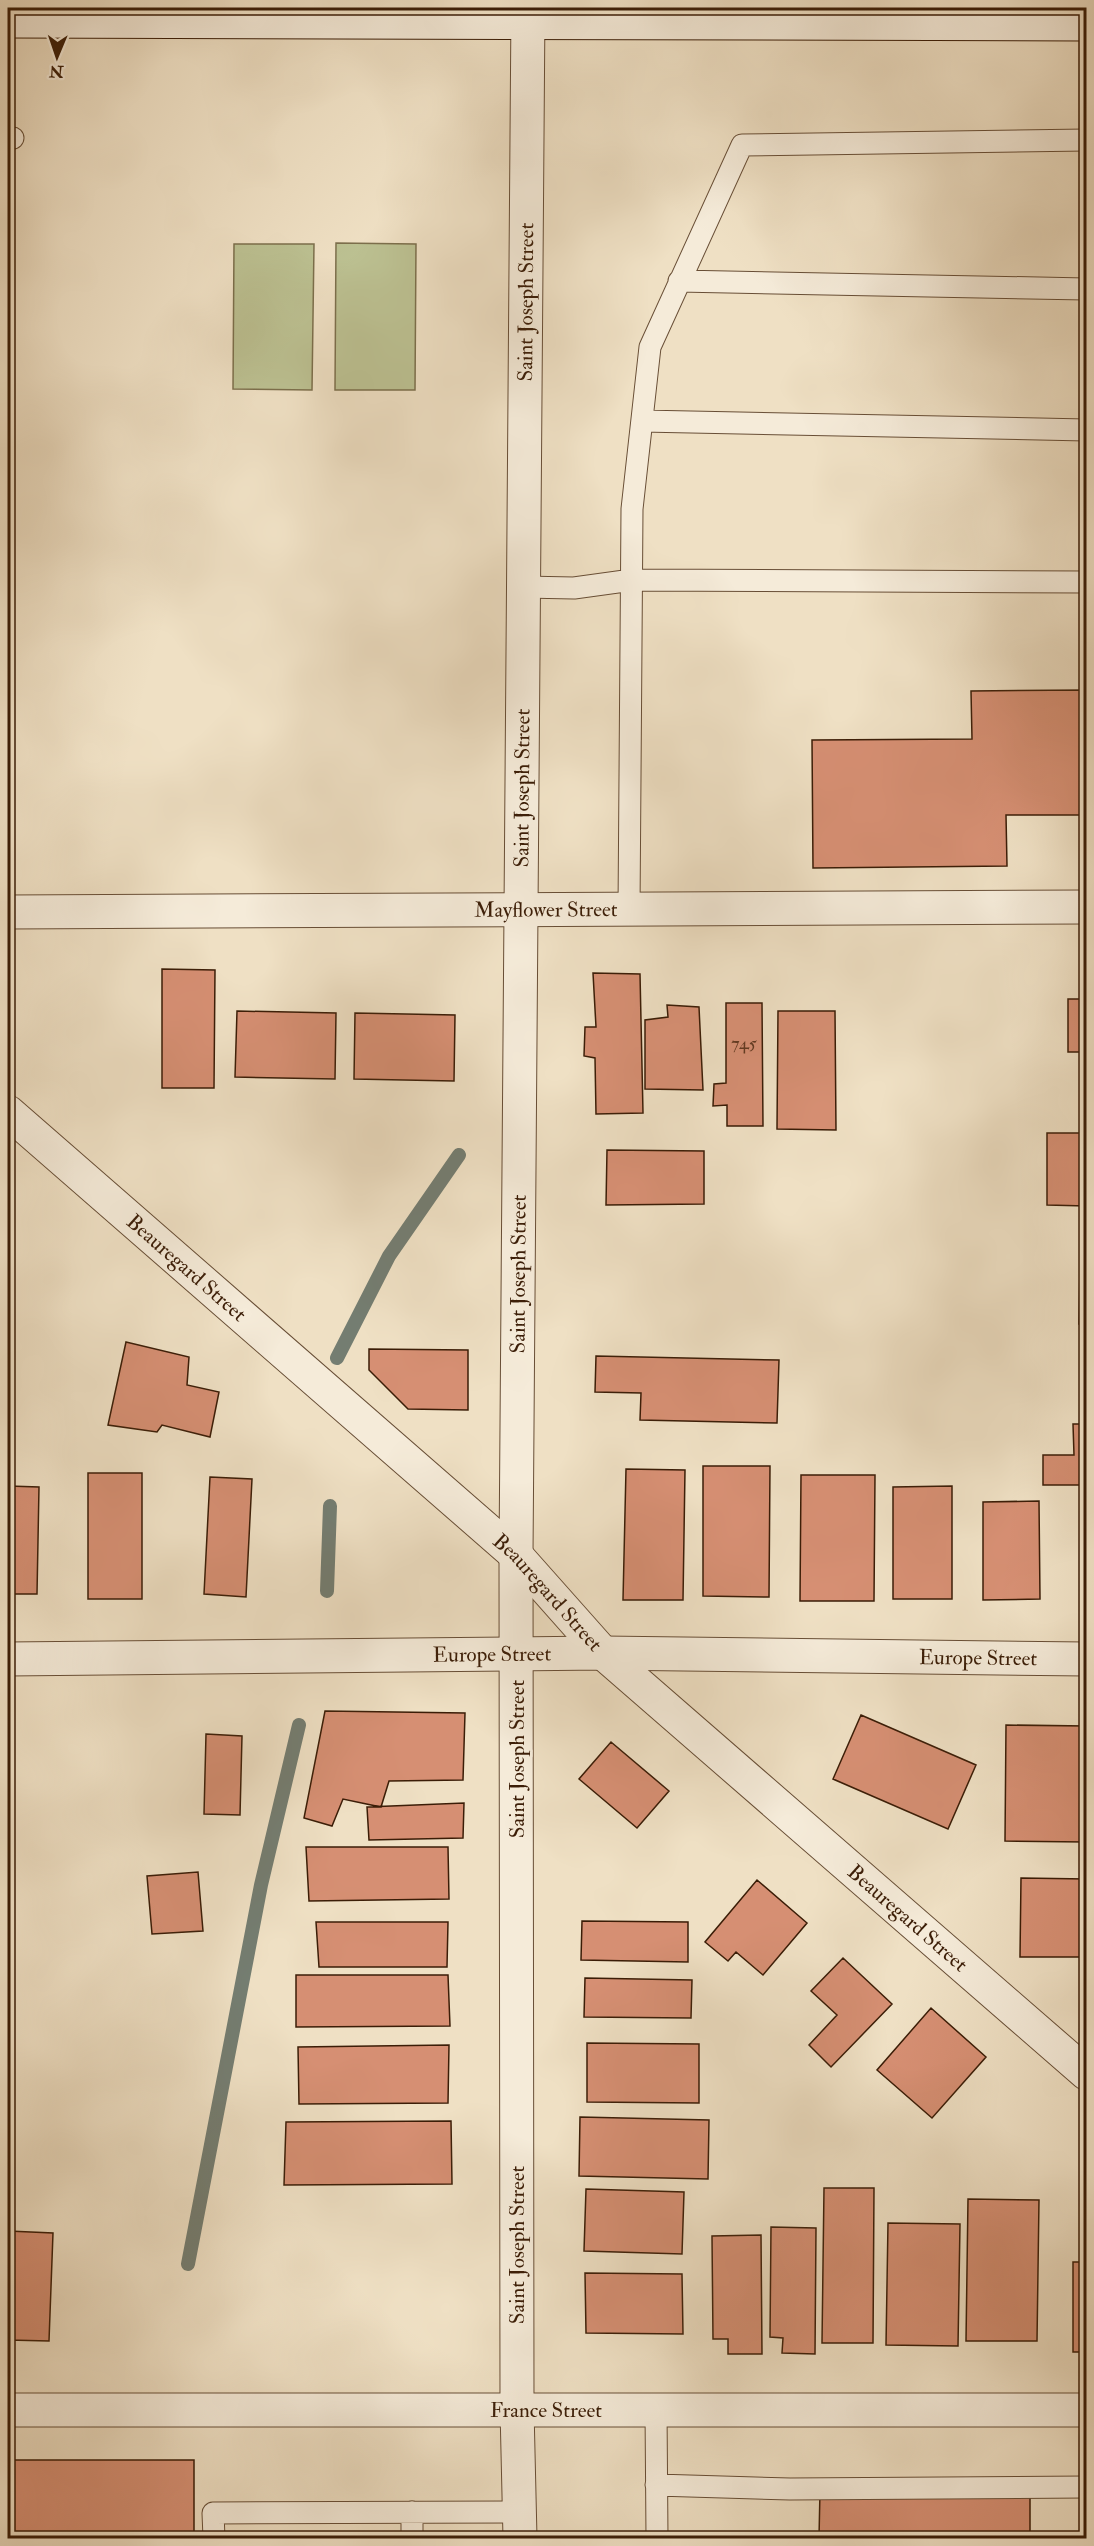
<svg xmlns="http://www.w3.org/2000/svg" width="1094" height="2546" font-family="'IM FELL Double Pica',serif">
	<rect width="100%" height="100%" fill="#efe0c4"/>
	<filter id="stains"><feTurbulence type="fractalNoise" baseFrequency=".00333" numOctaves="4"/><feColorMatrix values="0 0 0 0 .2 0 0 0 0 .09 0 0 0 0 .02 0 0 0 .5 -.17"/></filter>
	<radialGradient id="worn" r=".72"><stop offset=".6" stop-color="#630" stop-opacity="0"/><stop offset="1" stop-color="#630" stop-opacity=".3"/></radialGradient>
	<path fill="#bcc192" stroke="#7c6f4c" stroke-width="1.5" d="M336 243 416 244 415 390H335Z
		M234 244H314L312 390 233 389Z"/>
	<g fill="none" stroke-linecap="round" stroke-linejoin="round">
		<path stroke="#747d71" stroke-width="14" d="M337 1358 389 1256 459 1155
			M327 1591 330 1506
			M188 2264 261 1885 299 1725"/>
	</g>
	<path fill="#d68f73" stroke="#3b1d07" stroke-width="1.5" d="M1086 690V815H1006L1007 866 813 868 812 740 972 739 971 691Z
		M162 969 215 970 214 1088H162Z
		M593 973 640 974 643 1113 596 1114 595 1058 584 1056 585 1027H596Z
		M1068 999H1086V1052H1068Z
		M726 1003H762L763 1126H727V1105L713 1106 714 1084 726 1083Z
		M667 1005 699 1007 703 1090 645 1089V1020L668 1017Z
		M237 1011 336 1013 335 1079 235 1077Z
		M778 1011H835L836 1130 777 1129Z
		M355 1013 455 1015 454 1081 354 1079Z
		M1047 1133H1086V1206L1047 1205Z
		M607 1150 704 1151V1204L606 1205Z
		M1080 1265H1086V1324H1079Z
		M126 1342 189 1357 187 1385 219 1392 210 1437 162 1425 157 1432 108 1425Z
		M369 1349 468 1350V1410L408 1409 369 1370Z
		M596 1356 779 1360 777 1423 640 1420 641 1393 595 1392Z
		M1073 1424H1086V1485H1043V1455H1074Z
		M703 1466H770L769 1597 703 1596Z
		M626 1469 685 1470 683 1600H623Z
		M88 1473H142V1599H88Z
		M801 1475H875L874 1601H800Z
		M210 1477 252 1479 246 1597 204 1594Z
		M8 1486 39 1487 37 1594H8Z
		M952 1486V1599H893V1487Z
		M1039 1501 1040 1599 983 1600V1502Z
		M325 1711 465 1713 463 1780 389 1781 381 1807 343 1799 332 1826 304 1818Z
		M861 1715 976 1765 948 1829 833 1779Z
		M1006 1725 1086 1726V1842L1005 1841Z
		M206 1734 242 1736 240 1815 204 1814Z
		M611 1742 669 1791 637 1828 579 1779Z
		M464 1803 463 1838 369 1840 367 1807Z
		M306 1847H448L449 1899 309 1901Z
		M198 1872 203 1931 152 1934 147 1876Z
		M1021 1878 1086 1879 1084 1957H1020Z
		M757 1880 807 1923 763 1975 736 1952 728 1961 705 1942Z
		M582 1921 688 1922V1962L581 1960Z
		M316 1922H448L447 1967H319Z
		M843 1958 892 2004 831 2067 809 2045 837 2015 811 1991Z
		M296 1975H448L450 2026 296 2027Z
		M585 1978 692 1980 691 2018 584 2017Z
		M931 2008 986 2057 932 2118 877 2070Z
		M587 2043 699 2044V2103L587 2102Z
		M449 2045 448 2103 299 2104 298 2047Z
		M580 2117 709 2120 708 2179 579 2176Z
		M451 2121 452 2184 284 2185 286 2122Z
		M824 2188H874L873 2343H822Z
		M586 2189 684 2192 682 2254 584 2251Z
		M968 2199 1039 2200 1037 2341H966Z
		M888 2223 960 2224 958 2346 886 2345Z
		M771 2227 816 2228 815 2354 782 2353 783 2338 770 2337Z
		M8 2231 53 2233 49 2341 8 2340Z
		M761 2235 762 2354H728V2339H713L712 2236Z
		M1073 2262H1086V2352H1073Z
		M585 2273 682 2274 683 2334 586 2333Z
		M8 2460H194V2538H8Z
		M820 2491 1030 2492V2538H819Z"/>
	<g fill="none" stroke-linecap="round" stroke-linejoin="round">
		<g stroke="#684e36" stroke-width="23">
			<path id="lane" d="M8 138H13
				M679 281 1086 289
				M642 421 1086 430
				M523 587 574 588 632 580 1086 582
				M629 910 632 509 650 347 742 145 1086 140
				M656 2409 657 2538
				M656 2485 790 2489 1086 2487
				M214 2538 213 2513 520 2512
				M412 2538V2512"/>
		</g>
		<g stroke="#684e36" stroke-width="35">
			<g id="street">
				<path id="s1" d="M8 912 1086 907"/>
				<path id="s2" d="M8 1112 516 1555 603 1653 1086 2073"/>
				<path id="s3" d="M8 1659 603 1653 1086 1659"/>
				<path id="s4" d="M8 2410H1086"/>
				<path id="s5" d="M520 2538 517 2409 516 1555 528 8"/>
			</g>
		</g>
		<g stroke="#3b1d07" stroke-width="35">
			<path id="secondary" d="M8 21 1086 24"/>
		</g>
		<use href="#lane" stroke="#f5ebd9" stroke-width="21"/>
		<use href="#street" stroke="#f5ebd9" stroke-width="33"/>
		<use href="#secondary" stroke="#f5ebd9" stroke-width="33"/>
	</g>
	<g text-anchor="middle" stroke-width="5" stroke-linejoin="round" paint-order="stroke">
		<g font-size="18" fill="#623a22">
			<text x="744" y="1049">745</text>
		</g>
		<g font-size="21" fill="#3b1d07" stroke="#f5ebd9">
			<text dy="7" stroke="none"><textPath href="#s5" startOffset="2236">Saint Joseph Street</textPath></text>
			<text dy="7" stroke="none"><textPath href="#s5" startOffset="1750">Saint Joseph Street</textPath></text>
			<text dy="7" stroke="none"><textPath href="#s1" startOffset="538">Mayflower Street</textPath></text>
			<text dy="7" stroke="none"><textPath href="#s2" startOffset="237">Beauregard Street</textPath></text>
			<text dy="7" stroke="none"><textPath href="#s5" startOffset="1264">Saint Joseph Street</textPath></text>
			<text dy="7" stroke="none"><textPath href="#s2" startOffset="723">Beauregard Street</textPath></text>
			<text dy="7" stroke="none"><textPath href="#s3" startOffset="484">Europe Street</textPath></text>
			<text dy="7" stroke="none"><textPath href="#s3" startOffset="970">Europe Street</textPath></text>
			<text transform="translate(517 1759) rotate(-90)" y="7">Saint Joseph Street</text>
			<text dy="7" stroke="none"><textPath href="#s2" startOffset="1209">Beauregard Street</textPath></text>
			<text transform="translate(517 2245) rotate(-90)" y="7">Saint Joseph Street</text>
			<text dy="7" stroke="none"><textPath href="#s4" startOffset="538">France Street</textPath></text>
		</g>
	</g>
	<rect width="1094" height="2546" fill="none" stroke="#efe0c4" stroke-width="30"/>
	<rect x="9" y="9" width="1076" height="2528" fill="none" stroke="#3b1d07" stroke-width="3"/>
	<rect x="15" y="15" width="1064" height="2516" fill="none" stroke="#3b1d07" stroke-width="1.5"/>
	<g transform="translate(57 57) rotate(182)" stroke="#f5ebd9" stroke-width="4.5" paint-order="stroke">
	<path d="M0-4.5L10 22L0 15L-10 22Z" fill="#3b1d07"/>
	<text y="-9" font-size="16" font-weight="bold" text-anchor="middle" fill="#3b1d07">N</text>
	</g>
	<rect width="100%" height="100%" filter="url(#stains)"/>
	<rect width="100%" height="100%" fill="url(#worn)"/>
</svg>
